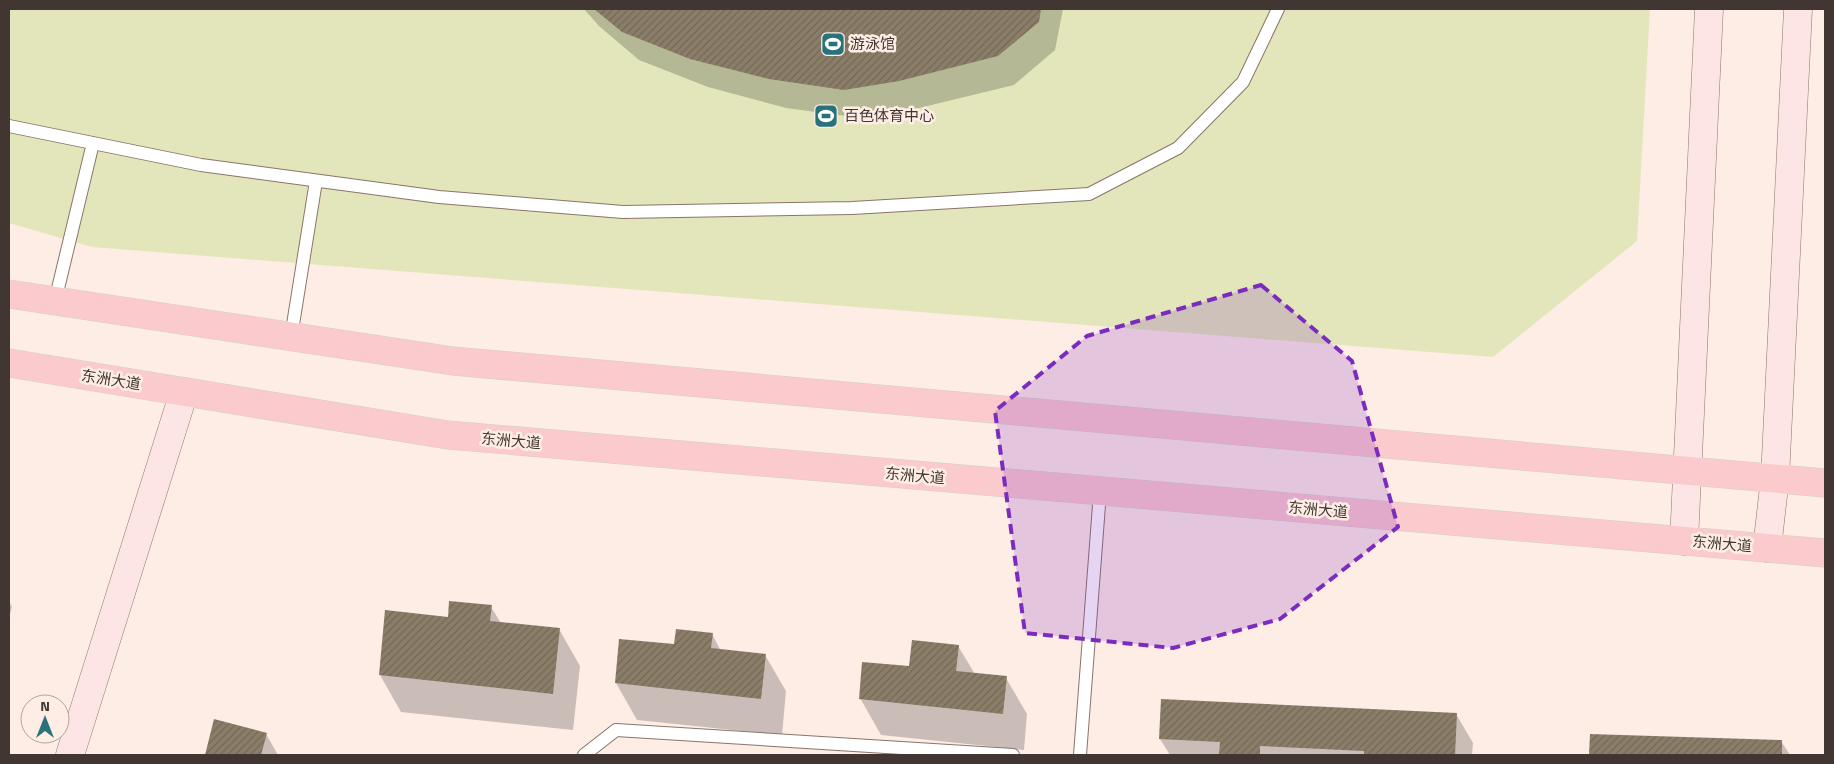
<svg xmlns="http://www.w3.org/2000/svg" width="1834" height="764" font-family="'Titillium Web','Noto Sans SC',sans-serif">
	<defs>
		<pattern id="building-hatch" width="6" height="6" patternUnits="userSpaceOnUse" patternTransform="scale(1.25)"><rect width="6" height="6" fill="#8b7e69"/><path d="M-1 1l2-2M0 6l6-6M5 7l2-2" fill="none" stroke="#736857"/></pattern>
	</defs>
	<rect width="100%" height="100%" fill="#fdede5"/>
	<path fill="#e3e6ba" d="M9 9H1650L1637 241 1493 357 92 247 9 223Z"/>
	<path fill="#0003" d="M584 9H1063L1055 50 1014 85 915 109 861 118 786 108 708 87 639 60 599 26Z
		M9 601 12 607 9 618Z
		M491 607 501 623 559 629 580 666 573 730 401 712 380 675 386 612 449 618Z
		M712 634 721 651 765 655 786 691 782 735 637 720 616 683 621 640 675 646Z
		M958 646 975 674 1006 678 1027 714 1024 750 881 735 860 698Z
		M1456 714 1473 743 1472 755H1170L1160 739Z
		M215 721 266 734 278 755H206Z
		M1591 735 1781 741 1790 755H1590Z"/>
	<path fill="url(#building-hatch)" d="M594 9H1041L1039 22 998 56 899 81 844 90 769 79 690 59 622 32Z
		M449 601 492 605 490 621 560 628 553 694 379 675 385 610 448 617Z
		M676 629 713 633 711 648 766 654 761 699 615 683 619 639 674 644Z
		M912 640 959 645 956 671 1007 676 1003 714 859 699 862 662 909 666Z
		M1161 699 1457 713 1455 755H1364V751L1260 746V755H1219L1220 742 1159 739Z
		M214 719 267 733 261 755H205Z
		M1590 734 1782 740V755H1589Z"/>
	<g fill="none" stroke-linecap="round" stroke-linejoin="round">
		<g stroke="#8b7468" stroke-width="14">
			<path id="lane" d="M9 126 201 165 439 197 623 212 852 208 1089 194 1178 148 1243 82 1278 9
				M55 301 93 143
				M291 337 316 181
				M584 755 616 730 1013 755
				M1080 755 1100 492"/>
		</g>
		<g stroke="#8b7468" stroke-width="29">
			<path id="secondary" d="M1684 541 1709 9
				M1767 548 1775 478 1798 9
				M70 755 184 392"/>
		</g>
		<g stroke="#d1cfce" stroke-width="29">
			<path id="primary" d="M9 294 453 361 1825 483
				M9 363 448 435 1825 553"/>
		</g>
		<use href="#lane" stroke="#fff" stroke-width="12"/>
		<use href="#secondary" stroke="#fde5e6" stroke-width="28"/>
		<use href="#primary" stroke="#fbcacd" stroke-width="28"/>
	</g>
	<path fill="#7b2cbf" fill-opacity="0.2" stroke="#7b2cbf" stroke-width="4" stroke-dasharray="10 6" stroke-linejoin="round" d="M1261 285 1352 361 1398 527 1280 619 1173 648 1025 633 995 411 1087 336Z"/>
	<defs>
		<g id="stadium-square" transform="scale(1.25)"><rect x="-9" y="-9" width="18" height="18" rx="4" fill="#29727a" stroke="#fdede5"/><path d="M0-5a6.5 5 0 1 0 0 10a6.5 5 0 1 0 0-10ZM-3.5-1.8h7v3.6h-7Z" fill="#fff"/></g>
	</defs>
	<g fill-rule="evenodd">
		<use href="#stadium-square" x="833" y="44"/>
		<use href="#stadium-square" x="826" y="116"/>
	</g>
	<g text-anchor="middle" stroke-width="5" stroke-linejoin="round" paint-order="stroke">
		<g font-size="15" fill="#413631" stroke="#fdede5" text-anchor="start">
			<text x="850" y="49">游泳馆</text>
			<text x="844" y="121">百色体育中心</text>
		</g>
		<g font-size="15" fill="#413631" stroke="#fdede5">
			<text transform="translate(111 380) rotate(9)" y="5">东洲大道</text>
			<text transform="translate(511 441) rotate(5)" y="5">东洲大道</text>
			<text transform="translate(915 476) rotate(5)" y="5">东洲大道</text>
			<text transform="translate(1318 510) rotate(5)" y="5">东洲大道</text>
			<text transform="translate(1722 544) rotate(5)" y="5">东洲大道</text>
		</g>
	</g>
	<rect width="1834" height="764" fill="none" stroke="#413631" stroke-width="20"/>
	<g transform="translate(45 719)"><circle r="24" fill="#fdede5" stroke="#b2a49d"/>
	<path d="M0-4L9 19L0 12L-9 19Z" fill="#29727a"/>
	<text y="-8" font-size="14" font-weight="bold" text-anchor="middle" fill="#413631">N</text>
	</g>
</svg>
